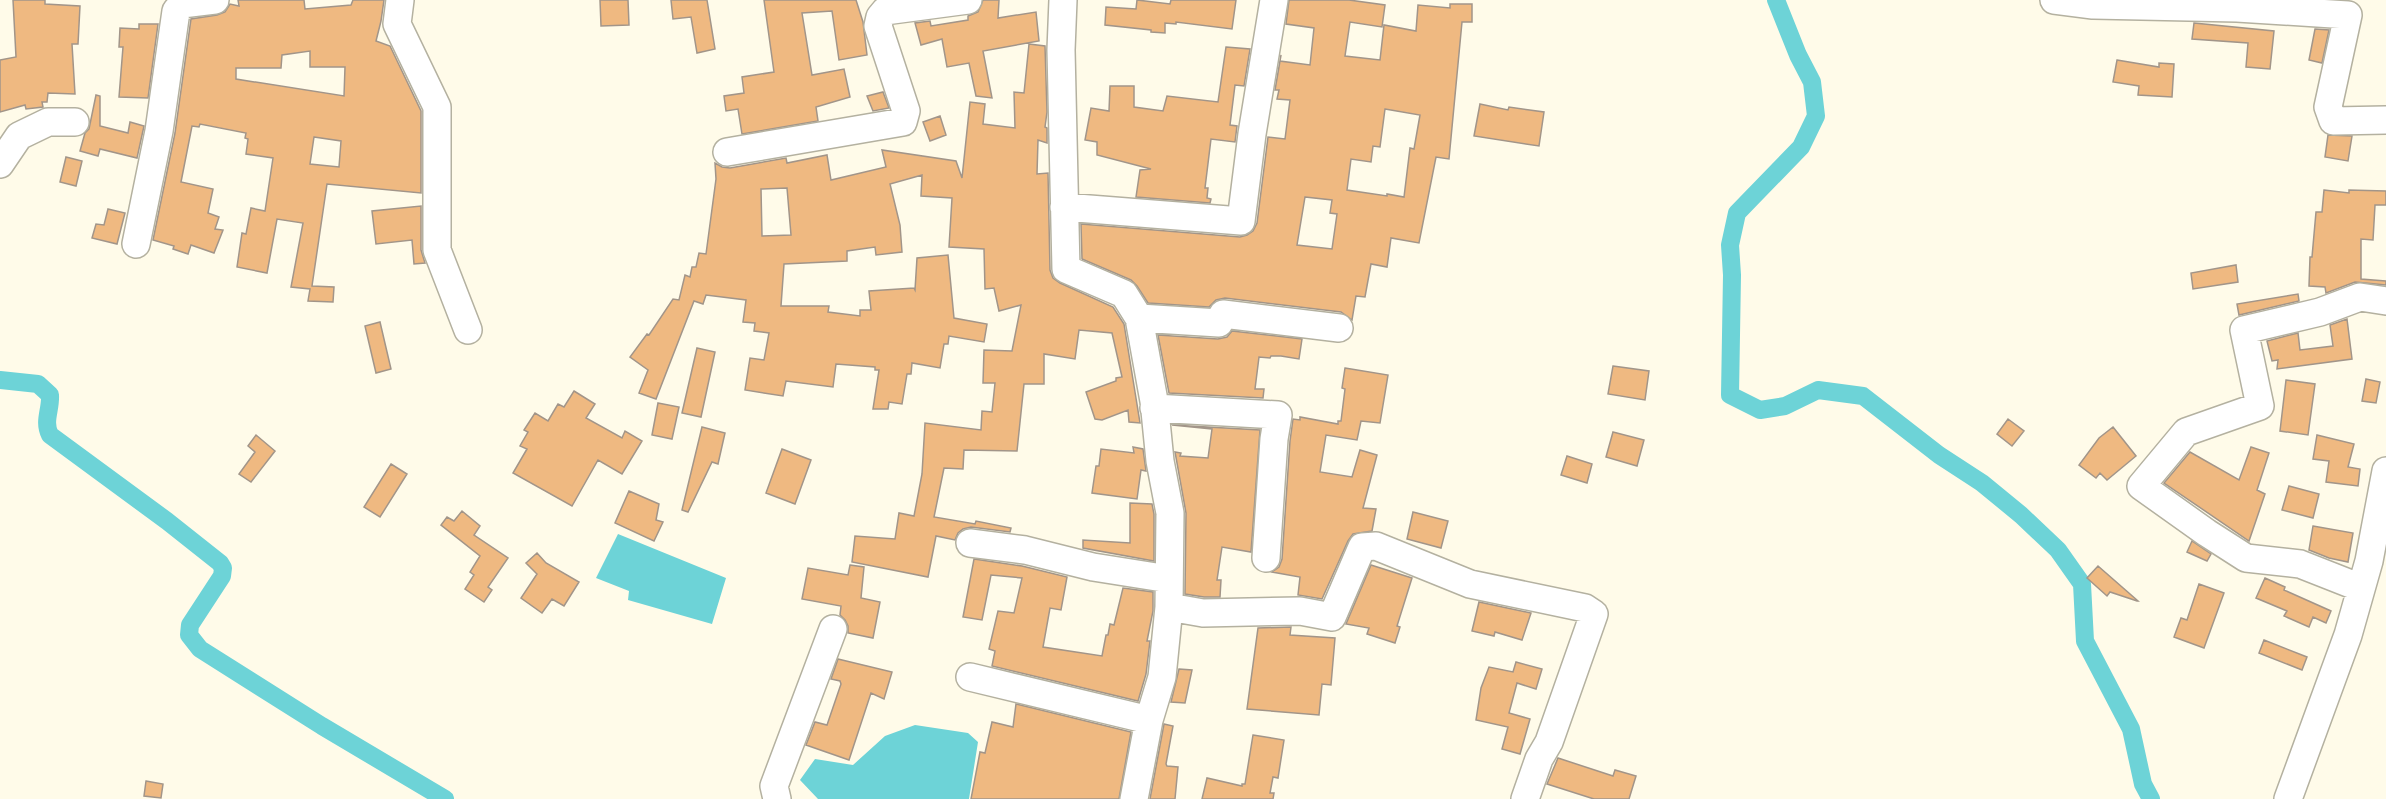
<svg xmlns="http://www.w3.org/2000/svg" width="2386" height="799" font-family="'Noto Sans',sans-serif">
	<rect width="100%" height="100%" fill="#fffbe9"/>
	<path fill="#6dd3d7" d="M618 534 726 578 712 624 628 600 629 591 596 578Z
		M915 725 968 733 978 742 969 799H818L800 780 815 759 853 765 885 736Z"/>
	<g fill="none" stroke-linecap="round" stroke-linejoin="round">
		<path stroke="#6dd3d7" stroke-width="18" d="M1776 0 1798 55 1812 82 1816 116 1801 147 1737 213 1730 245 1732 275 1730 395 1760 410 1785 406 1818 390 1863 396 1939 455 1982 483 2021 515 2058 550 2082 584 2085 641 2131 729 2143 784 2151 799
			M0 380 38 384 50 395C51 410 43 421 50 435L167 521 220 563 223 568 222 576 190 625 189 635 200 649 322 726 445 799"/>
	</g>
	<path fill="#efb981" stroke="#a29589" stroke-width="1.5" fill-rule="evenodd" d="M13 0H45V4L80 6 78 44H72L75 94 48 93 47 102H42L43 107 26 109 25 105 0 112V60L16 57Z
		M238 0H304L305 9 351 5 353 0H384L381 21 376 41 390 46 421 111V193L327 184 312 286 334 287 333 302 308 301 310 289 291 287 303 223 277 219 267 273 237 267 242 233 246 234 251 208 265 211 273 158 246 154 248 139 245 138 246 133 200 124 199 127 192 126 181 182 213 189 208 213 219 217 215 229 223 230 214 253 191 245 188 254 173 249 174 246 153 240 175 133 191 19 217 15 225 12 230 4 239 6ZM310 51V67H345L344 96 236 79V68H281L282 55ZM314 137 341 141 339 167 310 164Z
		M600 0H628L629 25 601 26Z
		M671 0H707L715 49 697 53 691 17 673 19Z
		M764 0H856L863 22 867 55 839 60 832 11 802 13 812 75 844 69 850 97 816 107 818 121 742 134 738 109 726 111 724 96 744 93 742 77 774 72Z
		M983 0H999L998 18 1036 12 1039 41 983 51 992 98 976 96 969 63 947 67 942 39 921 45 915 23 930 21 931 26 968 20V16L978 12Z
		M1137 0 1170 4 1171 0H1236L1232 29 1176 22V24L1165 23V33L1151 32V30L1105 25 1106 7 1136 9Z
		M1289 0H1349L1385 5 1382 27 1350 22 1345 56 1380 60 1384 25 1416 31 1418 5 1450 8V4H1472V22H1462L1449 159 1436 157 1419 243 1391 238 1387 267 1371 264 1365 297 1356 296 1352 320 1341 312 1225 298 1216 300 1209 307 1148 303 1137 286 1131 280 1082 259 1081 224 1240 237 1247 235 1253 231 1257 223 1268 137 1285 139 1290 100 1277 99 1279 90H1275L1281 55 1280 61 1310 65 1314 28 1286 24ZM1385 109 1420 115 1414 149 1410 148 1404 197 1387 194V196L1347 190 1351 159 1371 162 1373 146 1380 147ZM1305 197 1332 200 1330 213 1337 214 1332 249 1297 245Z
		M2194 23 2274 31 2270 69 2246 67 2248 43 2192 39Z
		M139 24H158L148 98 119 97 123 47H119L120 28 139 29Z
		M2315 29 2329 30 2322 63 2309 60Z
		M1029 44 1045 46 1047 112 1045 127 1047 128V143L1038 140 1037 174 1048 173 1050 270 1053 278 1060 283 1113 307 1124 324 1140 423 1129 422 1128 410 1102 420 1095 419 1086 392 1116 381V378L1122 377 1112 333 1079 330 1075 359 1044 354V384H1024L1017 451 964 450 963 469 944 468 934 517 975 524 976 521 1011 528 1010 532 971 527 963 529 958 533 955 540 936 536 928 577 852 562 855 536 895 539 899 513 914 516 922 474 925 423 981 430 982 411 992 412 995 383H983L984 350 1012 351 1021 305 999 311 994 288 985 289 984 249 949 247 952 198 921 196 922 175 890 184 900 225 902 252 876 255 875 247 847 251V261L784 264 781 306H829L828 312 860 316V310H871L869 291 914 288 915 290 917 258 948 255 954 318 987 324 984 342 949 336 948 344H944L940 368 912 363 911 374H907L902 404 889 402 888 409H873L879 370H875V367L836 364 833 387 786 381 783 396 745 390 750 358 764 360 769 333 754 331 755 323 743 322 746 300 706 295 703 304 694 301 656 399 639 393 648 370 630 357 647 334 649 335 673 299 679 300 685 275 690 277 692 267H696L699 253 706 254 716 179 715 163 722 167 730 168 786 158 787 163 827 155 831 180 886 167 882 150 956 161 962 178 970 102 985 104 983 124 1015 128 1014 92 1024 93ZM787 188 791 235 762 236 761 189Z
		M1226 47 1250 49 1244 86 1235 85 1230 125 1237 126 1235 142 1211 139 1205 188H1208L1207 198 1211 199 1210 203 1136 197 1140 170 1151 169 1097 155V142L1085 140 1091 108 1109 111 1110 86H1134V107L1163 111 1167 96 1218 102Z
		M2117 60 2159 67V63L2174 64 2172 97 2138 95 2139 86 2113 82Z
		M883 92 889 108 873 111 867 96Z
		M96 95 100 96V126L128 133 130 122 144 126 137 158 100 149 98 156 80 151 85 133 89 129Z
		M1480 104 1508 110 1509 107 1544 112 1539 146 1474 136Z
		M940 116 946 135 930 141 923 122Z
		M2328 135 2352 136 2348 161 2325 157Z
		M66 157 82 161 76 186 60 182Z
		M2324 190 2349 193V190L2386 191V205H2375L2373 240 2361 239V279L2386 281V285L2355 282 2326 293 2325 287 2309 286 2310 257H2312L2316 212H2322Z
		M421 206V250L425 263 414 264 412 240 376 244 372 211Z
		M108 209 125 213 117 244 92 238 96 224 104 225Z
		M2236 265 2238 282 2193 289 2191 273Z
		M2298 294 2299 301 2239 315 2237 304Z
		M2347 319 2352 359 2277 369 2278 360 2272 361 2267 341 2298 333 2300 350 2333 346 2330 325Z
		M380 322 391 369 376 373 365 326Z
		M1232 331 1302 339 1299 359 1281 356H1271L1270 358 1259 357 1255 389H1264L1263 398 1169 393 1158 335 1218 339 1227 337Z
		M697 348 715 352 701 417 682 413Z
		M1613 366 1649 371 1645 400 1608 394Z
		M1345 368 1388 375 1380 423 1361 421 1357 440 1326 435 1320 472 1352 477 1360 450 1377 455 1363 508 1376 509 1372 531 1353 534 1348 541 1322 599 1298 595 1300 577 1272 572 1279 567 1282 559 1290 441 1293 419 1300 420V417L1338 424V421H1341L1345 389 1342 388Z
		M2366 379 2380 382 2376 403 2362 401Z
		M2286 380 2315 384 2308 435 2280 431Z
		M574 391 595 404 586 418 622 438 625 431 642 441 622 474 598 460 572 506 513 473 527 449 520 446 528 432 524 430 535 413 548 421 558 404 564 407Z
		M658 403 679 407 672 439 652 435Z
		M2008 419 2024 431 2012 446 1997 434Z
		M1172 425 1260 430 1251 552 1222 547 1217 580H1221L1220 597H1204L1185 594 1186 513 1175 452 1181 453 1180 456 1208 458 1212 429Z
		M702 427 725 433 718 464 712 462 688 512 682 510Z
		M2113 427 2136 456 2107 480 2100 473 2096 478 2079 465 2099 438Z
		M1613 432 1644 440 1637 466 1606 457Z
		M256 435 275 451 251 482 239 474 255 452 248 446Z
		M2317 435 2354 444 2348 467 2360 469 2358 486 2326 482 2329 461 2313 459Z
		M1133 447 1143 449 1146 471 1141 470 1137 499 1092 493 1096 466H1099L1101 449 1134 453Z
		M2251 447 2269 453 2257 490 2265 494 2249 541 2164 483 2190 452 2239 480Z
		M782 449 811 460 795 504 766 493Z
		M1567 456 1592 464 1587 483 1561 475Z
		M391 464 407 474 380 517 364 507Z
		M2289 486 2319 494 2313 518 2282 510Z
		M629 491 659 504 656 520 663 522 654 541 615 523Z
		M1130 503 1152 504 1154 514V561L1083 548V540L1130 543Z
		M462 511 480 526 474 535 508 558 488 587 492 590 484 602 465 589 474 575 470 572 480 556 441 525 447 517 454 521Z
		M1413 512 1448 521 1441 548 1407 539Z
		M2313 526 2353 533 2348 562 2329 558 2309 550Z
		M2192 541 2211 554 2207 561 2187 552Z
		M537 553 546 563 579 582 564 606 552 599 542 613 521 598 537 574 526 563Z
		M974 559 1022 566 1067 577 1061 610 1050 608 1043 647 1102 656 1106 635H1108L1110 624 1114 625 1123 588 1153 592V611L1147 641H1150L1146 674 1138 701 992 666 995 651 989 649 998 611 1014 613 1022 578 991 575 982 620 963 617Z
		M850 565 864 567 861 598 880 602 873 638 848 633V626L845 620 840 615 841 606 802 599 808 568 848 575Z
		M1371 565 1412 578 1397 626 1400 627 1395 643 1367 634 1369 628 1346 624Z
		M2098 566 2138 601H2137L2110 592 2107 596 2087 578Z
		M2265 578 2285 587 2284 590 2331 611 2326 623 2313 617 2309 627 2284 616 2287 611 2256 598Z
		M2199 584 2224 593 2204 648 2174 637 2181 618 2187 620Z
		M1479 602 1531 613 1522 640 1495 632 1494 636 1472 631Z
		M1291 627 1290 635 1335 638 1331 685 1322 684 1319 715 1247 709 1258 628Z
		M2264 640 2307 657 2302 670 2259 653Z
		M838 659 892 672 884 699 871 693 849 760 806 745 815 722 827 725 841 684 840 681 831 679Z
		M1516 662 1542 669 1536 689 1517 683 1509 713 1530 719 1520 754 1502 749 1508 727 1476 720 1481 688 1489 667 1513 672Z
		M1179 669 1192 670 1185 703 1171 702Z
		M1016 704 1131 732 1119 799H971L980 752 985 753 992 722 1013 727Z
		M1164 724 1173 726 1166 764 1167 766 1178 767 1175 799H1150Z
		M1253 735 1284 740 1278 778 1273 777 1270 793H1274L1273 799H1202L1207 778 1242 786V784H1245Z
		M1558 758 1613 776 1615 770 1636 776 1629 799H1594L1547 784Z
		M146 781 163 784 161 798 144 796Z"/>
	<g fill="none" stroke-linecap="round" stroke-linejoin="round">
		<g stroke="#b4b1a0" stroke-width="30">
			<path id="minor" d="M400 0 397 24 437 107V250L468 330
				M1063 0 1061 50 1066 269 1124 294 1139 318 1154 401 1160 461 1170 513 1169 607 1162 677 1149 720 1134 799
				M2054 0 2093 5 2237 8 2348 15 2328 107 2333 121 2386 120
				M727 152 903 122 906 111 878 26 880 17 885 11 968 0
				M0 164 19 136 48 122H75
				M1064 207 1241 221 1252 134 1274 0
				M136 244 159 131 176 11 182 4 215 0
				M1139 318 1219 323 1223 314 1339 328
				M1154 408 1278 415 1274 439 1266 558
				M970 543 1025 550 1093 567 1169 579
				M2361 588 2300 564 2246 558 2207 533 2141 486 2186 432 2260 406 2244 330 2320 312 2360 297 2386 301
				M1169 607 1203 613 1300 611 1332 617 1362 547 1376 546 1470 584 1585 608 1594 614 1549 742 1539 759 1525 799
				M970 677 1149 720
				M777 799 774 786 833 629
				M2288 799 2348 635 2369 561 2386 471"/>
		</g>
		<use href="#minor" stroke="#fff" stroke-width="27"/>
	</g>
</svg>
